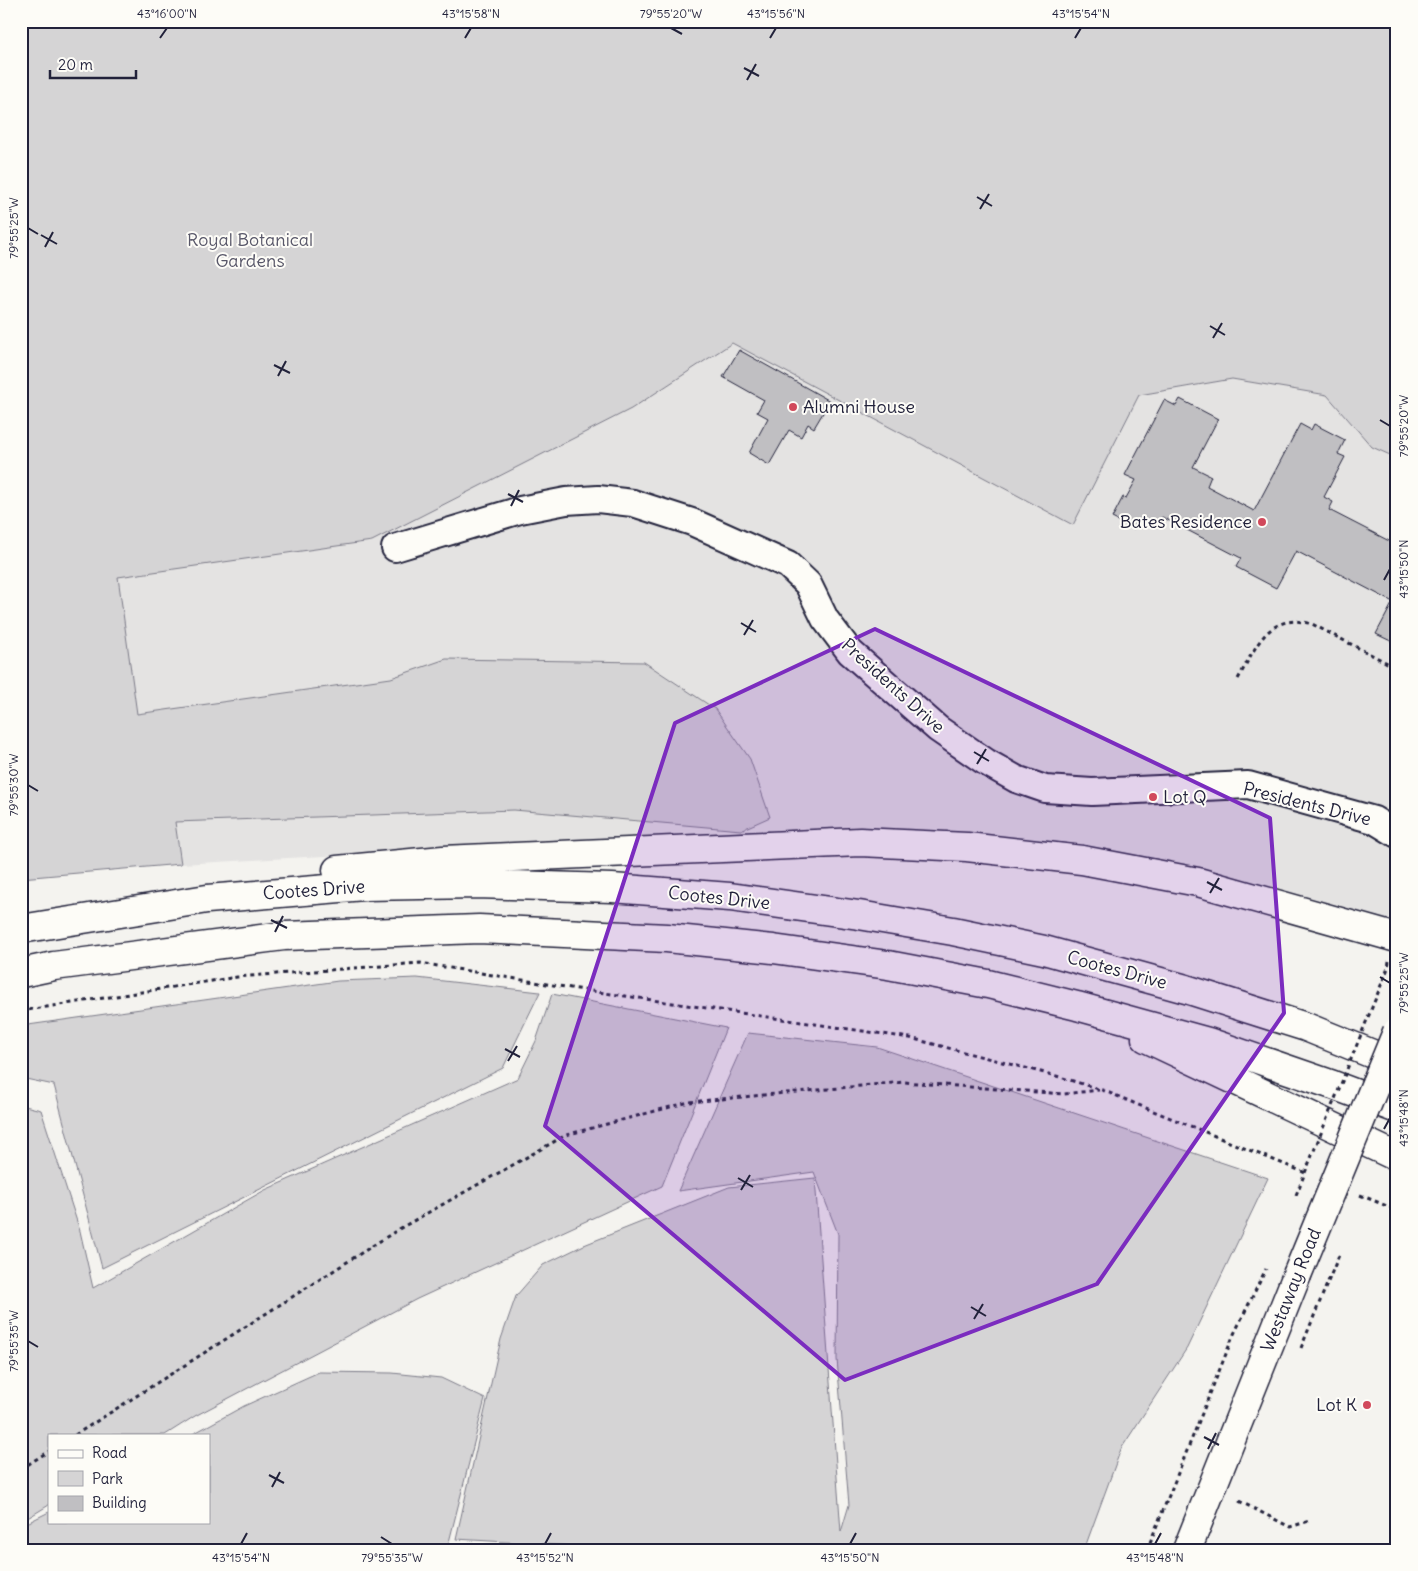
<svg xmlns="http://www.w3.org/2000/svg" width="1418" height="1571" font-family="Delius,sans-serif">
	<rect width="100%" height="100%" fill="#f4f3ef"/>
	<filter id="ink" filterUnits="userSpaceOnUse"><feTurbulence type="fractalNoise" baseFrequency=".02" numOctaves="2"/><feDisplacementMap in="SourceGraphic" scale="10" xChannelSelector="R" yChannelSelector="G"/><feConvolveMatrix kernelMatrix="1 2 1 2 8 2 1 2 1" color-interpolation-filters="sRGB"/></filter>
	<g filter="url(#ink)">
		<path fill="#e4e3e2" d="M707 327 857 409 1073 524 1139 395 1232 379 1327 395 1372 447 1397 458V924L1143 860 451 849 181 864 170 793 133 716 104 504Z"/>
		<path fill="#d5d4d5" stroke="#7c7b88" d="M21 21H1397V458L1372 447 1327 395 1232 379 1139 395 1073 525 732 343 631 409 372 541 118 577 137 714 391 678 446 659 644 662 715 709 750 759 770 817 741 830 514 810 175 822 181 864 21 878Z
			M417 978 540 992 503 1068 102 1268 54 1085 21 1078V1026L338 981Z
			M552 994 726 1028 662 1186 417 1299 195 1416 165 1435H49V1505L21 1522V1105L41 1110 80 1231 93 1288 265 1190 518 1078 536 1041Z
			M748 1033 877 1047 1268 1178 1187 1348 1121 1449 1084 1550H644L456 1539 501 1339 516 1296 543 1265 584 1245 729 1187 815 1178 841 1532 849 1505 837 1359 838 1234 814 1172 678 1191Z
			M319 1372 392 1373 441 1378 485 1399 447 1550H21V1526L49 1512V1522H209V1435H191L244 1406Z"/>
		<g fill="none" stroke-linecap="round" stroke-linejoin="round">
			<path stroke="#757582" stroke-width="9" d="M1395 21 1397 24"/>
		</g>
		<path fill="#c0bfc2" stroke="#22223b" d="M739 350 830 401 814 428 808 424 801 437 789 430 769 465 749 453 768 418 757 412 764 400 723 377Z
			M1180 399 1218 419 1193 467 1211 476 1207 486 1254 511 1300 424 1311 430 1314 424 1345 440 1338 454 1345 457 1324 497 1333 502 1329 510 1397 545V644L1376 634 1393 602 1296 551 1276 588 1236 567 1241 558 1162 517 1157 526 1140 518 1134 529 1112 518 1123 497 1126 498 1136 480 1125 475 1164 400 1176 406Z"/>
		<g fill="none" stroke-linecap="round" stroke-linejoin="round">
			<g stroke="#22223b" stroke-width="30">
				<path id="street" d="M395 548 520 510 566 501 598 499 633 503 692 522 788 565 808 584 825 619 850 652 938 729 986 762 1016 779 1045 789 1092 792 1248 785 1374 820 1397 834"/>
			</g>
			<g stroke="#22223b" stroke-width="31">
				<path id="secondary" d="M1187 1550 1297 1275"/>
			</g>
			<g stroke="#22223b" stroke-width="31">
				<path id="primary" d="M337 870 443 860 860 842 967 847 1082 860 1198 882 1397 938
					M21 929 207 899 364 886 477 884 612 888 730 897 859 915 953 931 1044 950 1186 989 1306 1027 1397 1064
					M21 973 54 966 284 936 479 929 667 938 773 949 888 965 988 984 1077 1006 1208 1042 1333 1085 1397 1109
					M1146 1038 1397 1157"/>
			</g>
			<path stroke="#22223b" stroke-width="3" stroke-dasharray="4 4" stroke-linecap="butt" d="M1238 679C1256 647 1268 611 1312 624L1397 668
				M21 1011 237 977 420 963 571 988 910 1038 1060 1077 1102 1090 1308 1174
				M1360 1195 1397 1210
				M1301 1348 1325 1289
				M75 1435 399 1229 566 1135 689 1102 904 1082 1064 1094 1099 1090
				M21 1469 49 1451
				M1239 1501 1290 1527 1309 1521
				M1147 1550 1234 1334 1266 1269"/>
			<use href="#street" stroke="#fdfcf7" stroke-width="26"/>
			<use href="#secondary" stroke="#fdfcf7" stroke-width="28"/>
			<use href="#primary" stroke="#fdfcf7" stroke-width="28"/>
			<g stroke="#22223b" stroke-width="31" stroke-linecap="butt">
				<path id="secondary-bridge" d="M1297 1275 1397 1032"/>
			</g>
			<path stroke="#22223b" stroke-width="3" stroke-dasharray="4 4" stroke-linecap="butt" d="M1296 1195 1388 968 1389 961
				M1325 1289 1339 1255"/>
			<use href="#secondary-bridge" stroke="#fdfcf7" stroke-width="28"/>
		</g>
	</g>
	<path fill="#7b2cbf" fill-opacity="0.2" stroke="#7b2cbf" stroke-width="4" stroke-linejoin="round" d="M875 629 1270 818 1284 1013 1097 1284 845 1380 545 1126 675 723Z"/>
	<path fill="none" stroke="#22223b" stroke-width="2" d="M671 28 682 34M160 38 167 28M465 38 471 28M770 38 776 28M1075 38 1081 28M744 68 759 76M747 80 756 64M977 197 992 206M980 209 989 194M28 228 38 234M41 235 57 244M45 247 53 232M1210 326 1225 335M1213 338 1222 323M274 365 290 373M278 376 286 361M1380 420 1390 426M508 494 523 502M511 506 519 490M1384 580 1390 569M741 623 756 632M744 635 753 620M974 752 989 761M977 764 986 749M28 785 38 791M1207 882 1222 890M1210 893 1219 878M271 920 287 928M275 932 283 916M1380 977 1390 983M505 1049 520 1057M508 1061 517 1046M1384 1129 1390 1118M738 1178 753 1187M741 1190 750 1175M971 1307 986 1316M974 1319 983 1304M28 1341 38 1347M1204 1437 1219 1445M1208 1449 1216 1433M269 1475 284 1483M272 1487 280 1472M381 1537 392 1544M241 1544 247 1533M545 1544 551 1533M850 1544 856 1533M1155 1544 1161 1533"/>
	<g fill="#d1495b" stroke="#fdfcf7" stroke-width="2">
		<circle cx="793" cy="407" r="5"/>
		<circle cx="1262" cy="522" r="5"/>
		<circle cx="1153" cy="797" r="5"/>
		<circle cx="1367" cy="1405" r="5"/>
	</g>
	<g text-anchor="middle" stroke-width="4" stroke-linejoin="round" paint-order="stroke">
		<g font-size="18" fill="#585769" stroke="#fdfcf7">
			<text x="250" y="246">Royal Botanical<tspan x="250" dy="21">Gardens</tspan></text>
		</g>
		<g font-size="18" fill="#22223b" stroke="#fdfcf7" text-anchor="start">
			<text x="803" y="413">Alumni House</text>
			<text x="1252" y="528" text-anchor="end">Bates Residence</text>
			<text x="1163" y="803">Lot Q</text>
			<text x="1357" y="1411" text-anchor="end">Lot K</text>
		</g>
		<g font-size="18" fill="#22223b" stroke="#fdfcf7">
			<text transform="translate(893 686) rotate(42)" y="6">Presidents Drive</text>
			<text transform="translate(1307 804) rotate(14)" y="6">Presidents Drive</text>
			<text transform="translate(314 890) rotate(-4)" y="6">Cootes Drive</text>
			<text transform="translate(719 898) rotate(6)" y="6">Cootes Drive</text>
			<text transform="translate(1117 970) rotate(15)" y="6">Cootes Drive</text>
			<text transform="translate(1291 1290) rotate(-68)" y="6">Westaway Road</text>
		</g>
	</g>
	<rect width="1418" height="1571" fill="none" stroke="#fdfcf7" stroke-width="55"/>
	<rect x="48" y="1434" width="162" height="90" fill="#fdfcf7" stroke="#a5a5ac"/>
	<rect x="58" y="1450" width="25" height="8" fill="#fdfcf7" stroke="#a5a5ac"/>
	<text x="92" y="1458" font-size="15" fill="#22223b">Road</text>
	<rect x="58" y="1471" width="25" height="15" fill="#d5d4d5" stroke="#a5a5ac"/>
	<text x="92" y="1484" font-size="15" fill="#22223b">Park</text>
	<rect x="58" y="1496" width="25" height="15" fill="#c0bfc2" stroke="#a5a5ac"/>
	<text x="92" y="1508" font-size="15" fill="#22223b">Building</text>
	<path d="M50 70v8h86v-8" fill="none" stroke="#22223b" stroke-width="2.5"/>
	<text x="58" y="70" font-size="15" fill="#22223b" stroke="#fdfcf7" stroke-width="4" paint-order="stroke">20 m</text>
	<rect x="28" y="28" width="1362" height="1516" fill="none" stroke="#22223b" stroke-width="2"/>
	<g font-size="12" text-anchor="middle" fill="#22223b">
		<text x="167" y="18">43°16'00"N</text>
		<text x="471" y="18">43°15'58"N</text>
		<text x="671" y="18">79°55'20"W</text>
		<text x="776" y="18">43°15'56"N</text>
		<text x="1081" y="18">43°15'54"N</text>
		<text transform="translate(14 228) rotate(-90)" y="4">79°55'25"W</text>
		<text transform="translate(1404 426) rotate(-90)" y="4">79°55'20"W</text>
		<text transform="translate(1404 569) rotate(-90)" y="4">43°15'50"N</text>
		<text transform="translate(14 785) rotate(-90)" y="4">79°55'30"W</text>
		<text transform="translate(1404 983) rotate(-90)" y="4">79°55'25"W</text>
		<text transform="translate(1404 1118) rotate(-90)" y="4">43°15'48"N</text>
		<text transform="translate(14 1341) rotate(-90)" y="4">79°55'35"W</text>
		<text x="241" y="1562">43°15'54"N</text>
		<text x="392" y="1562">79°55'35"W</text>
		<text x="545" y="1562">43°15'52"N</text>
		<text x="850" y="1562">43°15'50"N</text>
		<text x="1155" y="1562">43°15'48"N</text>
	</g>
</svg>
